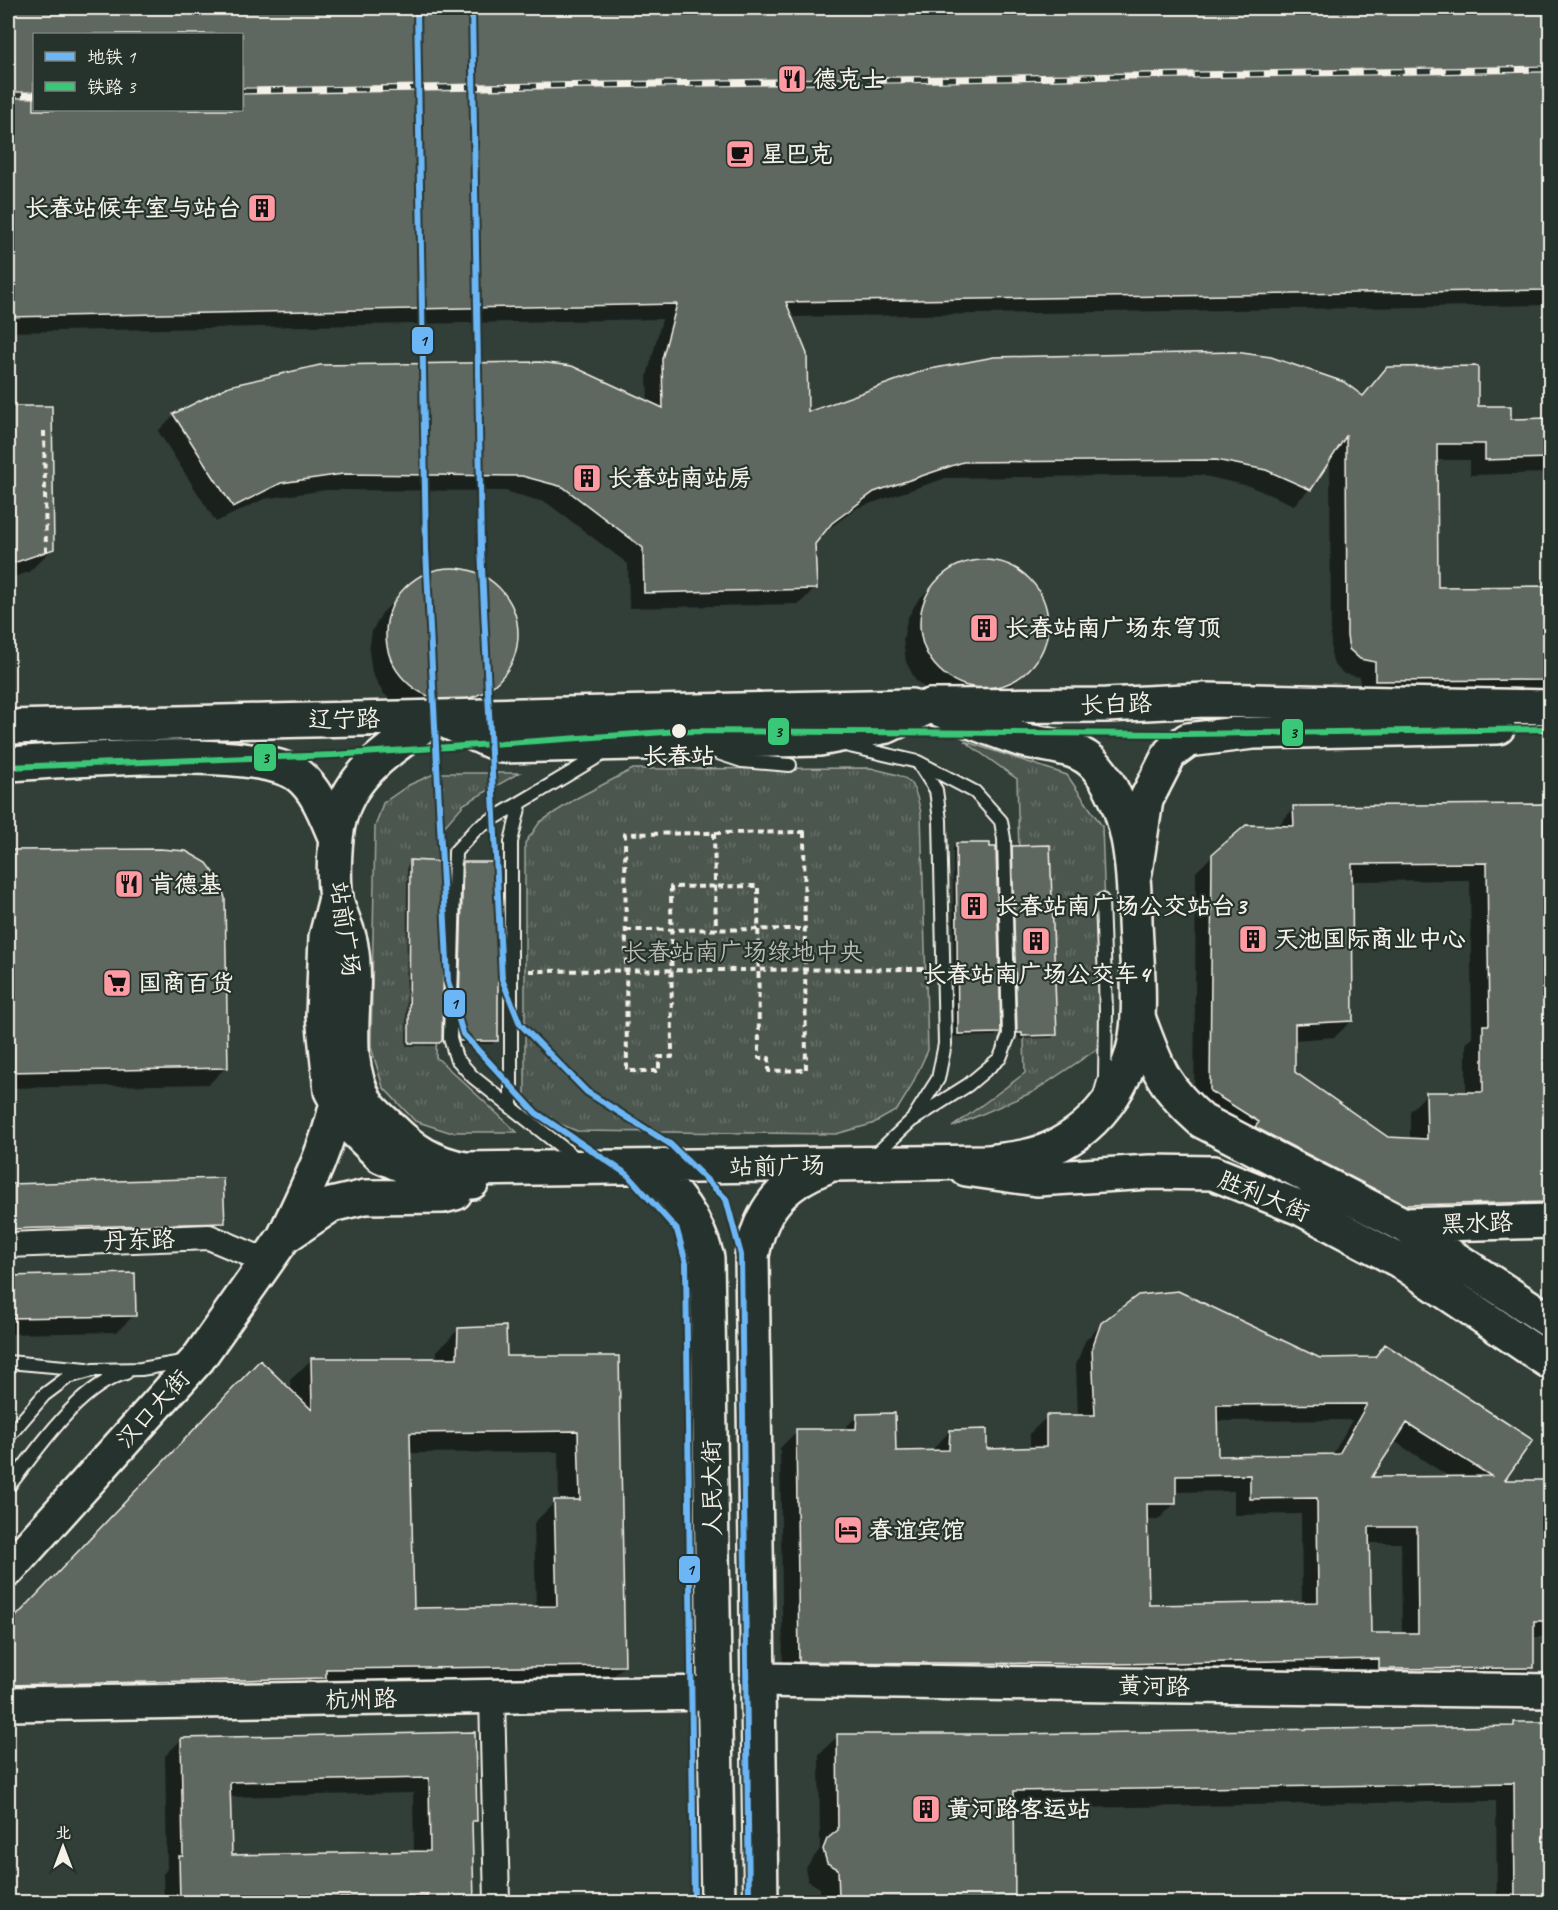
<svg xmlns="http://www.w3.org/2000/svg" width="1558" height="1910" font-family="Caveat,'LXGW WenKai TC',sans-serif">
	<defs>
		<pattern id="park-tufts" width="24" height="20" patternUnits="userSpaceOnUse" patternTransform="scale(1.5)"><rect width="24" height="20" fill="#4c564f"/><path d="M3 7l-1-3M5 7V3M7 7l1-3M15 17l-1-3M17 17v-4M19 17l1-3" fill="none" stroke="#666f68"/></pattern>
	</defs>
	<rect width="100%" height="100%" fill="#323e38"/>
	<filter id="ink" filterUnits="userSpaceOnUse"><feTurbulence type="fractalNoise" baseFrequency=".0167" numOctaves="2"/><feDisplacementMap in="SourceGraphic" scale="12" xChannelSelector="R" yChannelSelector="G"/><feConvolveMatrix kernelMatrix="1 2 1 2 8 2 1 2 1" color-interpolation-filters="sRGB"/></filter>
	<g filter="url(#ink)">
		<path fill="url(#park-tufts)" stroke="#a0a49c" stroke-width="1.5" d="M964 741 1067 775 1102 826 1108 990 1112 1039 1033 1092 952 1127 1025 1073 1017 779Z
			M871 768C908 778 913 774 921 813L928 1050 910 1089 897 1110 872 1124 836 1134 577 1131 546 1118 525 1096V843L540 822 577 798 633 769Z
			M436 773H519L464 804 442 829 436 1057 517 1132H449L415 1121 383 1087 371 1047 375 827 383 803 409 785Z"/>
		<path fill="#0007" fill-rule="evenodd" d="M8 8H1550V305L790 317 807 414 1362 396 1387 369 1510 420 1550 419V473L1470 475V460H1436L1437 589 1550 588V695L1359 697 1360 677 1344 674 1334 665 1331 653 1330 458 1310 489 1294 505 1249 486 1200 475 946 478 857 508 823 533 814 544 815 588 799 604 629 608 628 564 547 503 505 491 326 490 264 499 216 522 158 431 174 415 229 387 648 402 647 376 662 319 8 332ZM34 34H242V110H34Z
			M8 408H51L53 548 29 572 14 577 11 648 8 653Z
			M974 561H994L1013 568 1029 579 1041 596 1047 614V635L1040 653 1028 670 1010 687 994 699 933 695 916 681 906 662 903 640 907 619 918 600 936 583 953 569Z
			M453 569 473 573 491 582 506 597 515 615 518 637 513 659 501 678 465 710 400 708 383 693 372 673 369 651 372 631 382 613 415 581 433 572Z
			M1542 805 1544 1160H1550V1209L1388 1221 1194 1108 1196 872 1213 855 1277 827 1294 808ZM1470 880 1472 1038 1466 1044V1094H1427L1410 1111V1140L1388 1138 1294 1073V1040L1335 1037 1352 1020 1351 881Z
			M956 845 999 1032 995 1036 954 1037 953 848Z
			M1013 848 1056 1034 1052 1038 1019 1039V1036H1014L1009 852Z
			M8 852H186L226 1067 209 1084 8 1088Z
			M410 862 441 1040 434 1046H406L407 866Z
			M464 863 496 1040 492 1044H456L455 1041 460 867Z
			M222 1180 223 1223 206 1240 8 1245V1185Z
			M133 1275 134 1315 117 1332 8 1334V1277Z
			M1102 1324 1319 1359H1372L1385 1346 1502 1482H1550V1637H1532L1533 1668 1516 1684 783 1678 780 1448 797 1431 843 1430 858 1415 894 1453 933 1452 934 1448 950 1431 985 1451 1030 1449V1433L1047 1417H1078L1076 1365 1085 1341ZM1352 1420 1332 1456 1217 1457 1216 1421ZM1394 1441 1451 1478 1369 1479ZM1234 1491V1515L1301 1514 1302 1604 1147 1606 1146 1520H1158L1175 1503V1492ZM1368 1543H1401L1402 1634 1369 1635Z
			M458 1330 506 1357H617L624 1666 603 1687 8 1705V1626L239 1383 291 1392 290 1380 312 1359H437V1351ZM558 1452 559 1502H555L534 1523 536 1608 412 1609 409 1453Z
			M8 1385 10 1420 8 1423Z
			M1514 1724H1550V1902H1497L1496 1801 1012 1809 1014 1902H820V1888L808 1881 805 1869 820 1849 819 1754 838 1736H1013L1510 1728Z
			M473 1734 475 1820 471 1824 472 1902H164L163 1874 167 1869 165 1756 181 1740ZM413 1793 414 1853 230 1856 229 1797Z"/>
		<path fill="#5f6861" stroke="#f4f1e8" stroke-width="1.5" fill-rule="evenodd" d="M8 8H1551V290L786 302 807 354 808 412 925 370 994 357 1235 352 1271 357 1344 382 1363 396 1387 367 1478 366V406H1511V419L1551 418V458L1485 460V444H1437L1438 587 1551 586V680L1375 681V662L1360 659 1349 649 1347 636 1346 436 1311 490 1266 470 1216 460 963 462 874 492 832 523 815 544 817 589 644 593 643 548 563 487 522 476 343 474 281 483 233 507 173 414 229 386 320 365 540 362 572 366 663 408 662 359 677 304 8 317ZM34 34H242V110H34Z
			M8 406H52L54 549 8 565Z
			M920 624a64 64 0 1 1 128 0a64 64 0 1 1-128 0Z
			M386 634a66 66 0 1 1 132 0a66 66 0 1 1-132 0Z
			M1544 804 1545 1158 1551 1159V1202L1405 1205 1255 1127 1259 1122 1210 1091 1212 854 1246 825 1294 826 1293 806ZM1487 863 1489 1025H1483V1092H1426L1427 1139 1388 1137 1295 1072V1024L1353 1021 1352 864Z
			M956 843H990V847H996L1001 1033 958 1034Z
			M1050 845 1057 1035 1022 1036V1033H1017L1012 846Z
			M160 849 186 851 207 863 219 879 225 898 228 1068 8 1072V850Z
			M410 860 446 862 442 1041 439 1043H409Z
			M463 862H498V1041H459L458 1037Z
			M223 1178 225 1223 8 1229V1184Z
			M135 1273 136 1316 8 1318V1276Z
			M1178 1291 1320 1358 1375 1357 1385 1344 1533 1440 1505 1480H1551V1621H1534V1668L1379 1669V1659L1116 1664 799 1662 796 1429H856L857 1414 895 1413 896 1451 949 1450 950 1430 987 1429V1449L1046 1447V1415H1095L1092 1348 1101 1323 1138 1295ZM1367 1404 1339 1454 1218 1456 1217 1405ZM1407 1423 1491 1476 1372 1477ZM1250 1475V1499L1317 1498 1318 1602 1149 1605 1147 1504H1176V1476ZM1369 1527H1417L1418 1633H1371Z
			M506 1326 507 1356H619L625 1666 326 1669V1678L8 1685V1625L260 1360 312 1410 311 1358H457L458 1328ZM578 1431 580 1500H554L557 1606 414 1608 410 1433Z
			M1514 1722H1551V1902H1515L1514 1783 1014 1791 1015 1902H853L839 1898 838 1869 827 1863 823 1849 827 1839 838 1830 837 1734H1013L1514 1726Z
			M475 1732 477 1821H472L474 1902H427V1896L180 1902 179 1856H183L181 1738ZM429 1778 430 1851 232 1855 230 1782Z"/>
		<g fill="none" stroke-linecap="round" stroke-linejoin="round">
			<g stroke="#f4f1e8" stroke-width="16">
				<path id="lane" d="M845 745 918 762 975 792 1001 821 1004 839 1009 1035 1000 1058 968 1085 911 1121 873 1157
					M718 753 742 761 790 765
					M1101 1092 1105 1078 1106 1010 1102 900
					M511 1107V842L520 804
					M914 1117 938 1079 945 1044 940 820 936 790 919 764
					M578 1160 473 1077 456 1058 450 1038 455 852 476 829 604 753
					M8 1362 87 1369
					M8 1437 44 1395 68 1377 93 1370 141 1369 188 1361
					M8 1487C38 1450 78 1386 126 1373"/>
			</g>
			<g stroke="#f4f1e8" stroke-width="28">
				<path id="street" d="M8 1245 209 1237 266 1261
					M492 1697 497 1902"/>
			</g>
			<g stroke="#f4f1e8" stroke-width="38">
				<path id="secondary" d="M931 706 1106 705 1205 700 1550 707
					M1135 872 1146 800 1170 753 1188 740 1253 732 1498 727
					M336 898 326 937 323 1016 331 1091 350 1126 381 1156 422 1174 472 1182
					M1138 1017C1157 1067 1161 1085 1202 1121L1404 1225 1550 1321
					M337 1102C327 1150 305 1192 284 1237L331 1205 365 1197 443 1196 455 1193
					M966 1169 1037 1179 1150 1172 1213 1173 1300 1208 1400 1261 1550 1362
					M1404 1225 1550 1221
					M8 1570 198 1359 284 1237
					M757 1680 1550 1691
					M8 1704 715 1693"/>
			</g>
			<g stroke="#f4f1e8" stroke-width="38">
				<path id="primary" d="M930 706C960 717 990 729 1020 739 1044 746 1078 745 1096 766 1131 807 1134 870 1135 921 1136 953 1140 985 1138 1017 1136 1073 1102 1126 1050 1149 1030 1158 1008 1159 988 1162L465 1169C433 1163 414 1151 391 1128 383 1120 372 1112 366 1102 339 1054 360 998 351 946 349 930 339 914 336 898 333 877 334 837 340 817 352 770 399 743 436 717L501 746 819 739 887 726Z
					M8 727 911 706
					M8 764C64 761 258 744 299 776 318 791 327 819 336 839
					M644 1168C676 1190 697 1220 707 1258L718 1902
					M761 1902 752 1256C760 1211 781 1184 825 1167"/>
			</g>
			<path stroke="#f4f1e8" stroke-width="4" stroke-dasharray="6 4.5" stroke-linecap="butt" d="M44 431 46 552
				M804 832 806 1070 769 1071V1058H759L758 886 671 887 672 1057H659V1071H627L625 834Z
				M714 833 716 930
				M626 930 805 929
				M529 971 926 969"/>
			<use href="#lane" stroke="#26332d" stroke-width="12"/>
			<use href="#street" stroke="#26332d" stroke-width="24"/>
			<use href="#secondary" stroke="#26332d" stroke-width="33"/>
			<use href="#primary" stroke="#26332d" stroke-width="33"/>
			<g stroke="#f4f1e8" stroke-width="7">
				<path id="rail" d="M242 91 1550 69
					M8 95H34"/>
			</g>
			<use href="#rail" stroke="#26332d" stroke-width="4.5" stroke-dasharray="14" stroke-linecap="butt"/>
			<g stroke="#26332d" stroke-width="10">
				<path id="rail-1" d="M8 767 334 755 679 731 1185 734 1550 729"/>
			</g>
			<use href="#rail-1" stroke="#3ac777" stroke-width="6"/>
			<g stroke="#26332d" stroke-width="10">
				<path id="metro-1" d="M417 8 426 550 448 981 463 1034 536 1113 628 1175 677 1230 686 1263 694 1902
					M472 8 481 548 502 979 520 1024 587 1092 670 1144 726 1199 741 1255 749 1902"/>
			</g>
			<use href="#metro-1" stroke="#6db6f5" stroke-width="6"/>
		</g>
	</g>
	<defs>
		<g id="restaurant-square" transform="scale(1.5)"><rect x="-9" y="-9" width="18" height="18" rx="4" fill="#ff9aa2" stroke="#26332d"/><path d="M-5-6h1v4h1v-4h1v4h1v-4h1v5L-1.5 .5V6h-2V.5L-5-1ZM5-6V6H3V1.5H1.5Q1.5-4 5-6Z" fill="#111"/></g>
		<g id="cafe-square" transform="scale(1.5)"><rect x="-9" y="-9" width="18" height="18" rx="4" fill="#ff9aa2" stroke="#26332d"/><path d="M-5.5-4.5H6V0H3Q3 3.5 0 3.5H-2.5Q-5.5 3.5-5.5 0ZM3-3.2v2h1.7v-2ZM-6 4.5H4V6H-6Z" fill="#111"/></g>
		<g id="building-square" transform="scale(1.5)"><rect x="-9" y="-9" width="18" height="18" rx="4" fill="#ff9aa2" stroke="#26332d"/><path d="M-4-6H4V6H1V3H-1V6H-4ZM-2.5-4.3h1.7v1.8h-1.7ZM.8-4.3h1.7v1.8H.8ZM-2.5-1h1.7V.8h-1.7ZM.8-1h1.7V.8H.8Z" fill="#111"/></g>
		<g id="supermarket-square" transform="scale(1.5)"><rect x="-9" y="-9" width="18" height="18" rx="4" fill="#ff9aa2" stroke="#26332d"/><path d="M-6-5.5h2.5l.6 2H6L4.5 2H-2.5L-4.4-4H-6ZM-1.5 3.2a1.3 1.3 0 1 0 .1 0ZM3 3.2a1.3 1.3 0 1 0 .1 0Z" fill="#111"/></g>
		<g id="hotel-square" transform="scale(1.5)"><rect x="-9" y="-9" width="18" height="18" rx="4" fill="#ff9aa2" stroke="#26332d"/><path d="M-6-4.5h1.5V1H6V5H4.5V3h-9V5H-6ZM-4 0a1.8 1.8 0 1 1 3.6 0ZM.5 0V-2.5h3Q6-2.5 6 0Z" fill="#111"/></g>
	</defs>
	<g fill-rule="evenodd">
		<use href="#restaurant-square" x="792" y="79"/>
		<use href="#cafe-square" x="740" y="154"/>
		<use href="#building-square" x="262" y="208"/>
		<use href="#building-square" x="587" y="478"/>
		<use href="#building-square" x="984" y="628"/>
		<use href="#restaurant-square" x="129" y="884"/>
		<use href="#building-square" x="974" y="906"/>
		<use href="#building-square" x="1253" y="939"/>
		<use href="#building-square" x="1036" y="941"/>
		<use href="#supermarket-square" x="117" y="983"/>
		<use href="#hotel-square" x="848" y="1530"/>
		<use href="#building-square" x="926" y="1809"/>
	</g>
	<circle fill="#f4f1e8" stroke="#26332d" stroke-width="2" cx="679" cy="731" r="8"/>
	<g text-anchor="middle" stroke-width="4.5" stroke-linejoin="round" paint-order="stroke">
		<g font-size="24" font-weight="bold" fill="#f4f1e8" stroke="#26332d" text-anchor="start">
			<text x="813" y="87">德克士</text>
			<text x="761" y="162">星巴克</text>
			<text x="241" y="216" text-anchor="end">长春站候车室与站台</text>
			<text x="608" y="486">长春站南站房</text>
			<text x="1005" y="636">长春站南广场东穹顶</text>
			<text x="150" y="892">肯德基</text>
			<text x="995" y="914">长春站南广场公交站台3</text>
			<text x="1274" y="947">天池国际商业中心</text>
			<text x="1036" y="982" text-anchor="middle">长春站南广场公交车4</text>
			<text x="138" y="991">国商百货</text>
			<text x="869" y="1538">春谊宾馆</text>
			<text x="947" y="1817">黄河路客运站</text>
		</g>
		<g font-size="24" fill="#f4f1e8" stroke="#26332d">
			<text transform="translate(1116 704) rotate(-2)" y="8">长白路</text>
			<text transform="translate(344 719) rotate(-1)" y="8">辽宁路</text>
			<text transform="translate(345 929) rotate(82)" y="8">站前广场</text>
			<text transform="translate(777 1166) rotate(-1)" y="8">站前广场</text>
			<text transform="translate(1264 1196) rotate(22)" y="8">胜利大街</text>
			<text transform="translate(1477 1223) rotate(-2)" y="8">黑水路</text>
			<text transform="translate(139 1240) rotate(-2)" y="8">丹东路</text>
			<text transform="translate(153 1409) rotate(-48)" y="8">汉口大街</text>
			<text transform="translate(712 1488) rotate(-91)" y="8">人民大街</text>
			<text transform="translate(1154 1686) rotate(1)" y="8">黄河路</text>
			<text transform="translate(361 1699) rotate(-1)" y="8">杭州路</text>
		</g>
		<g font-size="24" font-weight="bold" fill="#f4f1e8" stroke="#26332d">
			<text x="679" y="764">长春站</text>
		</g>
		<g font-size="24" fill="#b9bbb2" stroke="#26332d">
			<text x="743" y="960">长春站南广场绿地中央</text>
		</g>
	</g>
	<g stroke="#26332d" stroke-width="2">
		<rect x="411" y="326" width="23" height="29" rx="6" fill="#6db6f5"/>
		<rect x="767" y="717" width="23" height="29" rx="6" fill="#3ac777"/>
		<rect x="1281" y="718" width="23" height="29" rx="6" fill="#3ac777"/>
		<rect x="253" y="743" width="24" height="29" rx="6" fill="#3ac777"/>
		<rect x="443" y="989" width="23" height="29" rx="6" fill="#6db6f5"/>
		<rect x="678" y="1555" width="23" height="29" rx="6" fill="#6db6f5"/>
	</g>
	<g font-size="16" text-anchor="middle" font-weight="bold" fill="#111">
		<text x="423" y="346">1</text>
		<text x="778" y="737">3</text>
		<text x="1293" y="738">3</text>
		<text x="265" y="763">3</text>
		<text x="454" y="1009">1</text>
		<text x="690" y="1575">1</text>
	</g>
	<rect width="1558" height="1910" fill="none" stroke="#26332d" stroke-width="30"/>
	<rect x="15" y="15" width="1528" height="1880" fill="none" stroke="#f4f1e8" stroke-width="2" filter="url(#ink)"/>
	<rect x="33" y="33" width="210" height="78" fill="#26332d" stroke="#787f78" stroke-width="1.5"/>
	<rect x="45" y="52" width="30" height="9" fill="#6db6f5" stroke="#787f78" stroke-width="1.5"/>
	<text x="87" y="63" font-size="18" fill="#f4f1e8">地铁 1</text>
	<rect x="45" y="82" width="30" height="9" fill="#3ac777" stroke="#787f78" stroke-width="1.5"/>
	<text x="87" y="93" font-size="18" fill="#f4f1e8">铁路 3</text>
	<g transform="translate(63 1847)" stroke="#26332d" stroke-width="4.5" paint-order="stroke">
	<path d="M0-4.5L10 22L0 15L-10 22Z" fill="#f4f1e8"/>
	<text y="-9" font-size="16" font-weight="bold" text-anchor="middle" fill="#f4f1e8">北</text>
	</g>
</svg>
